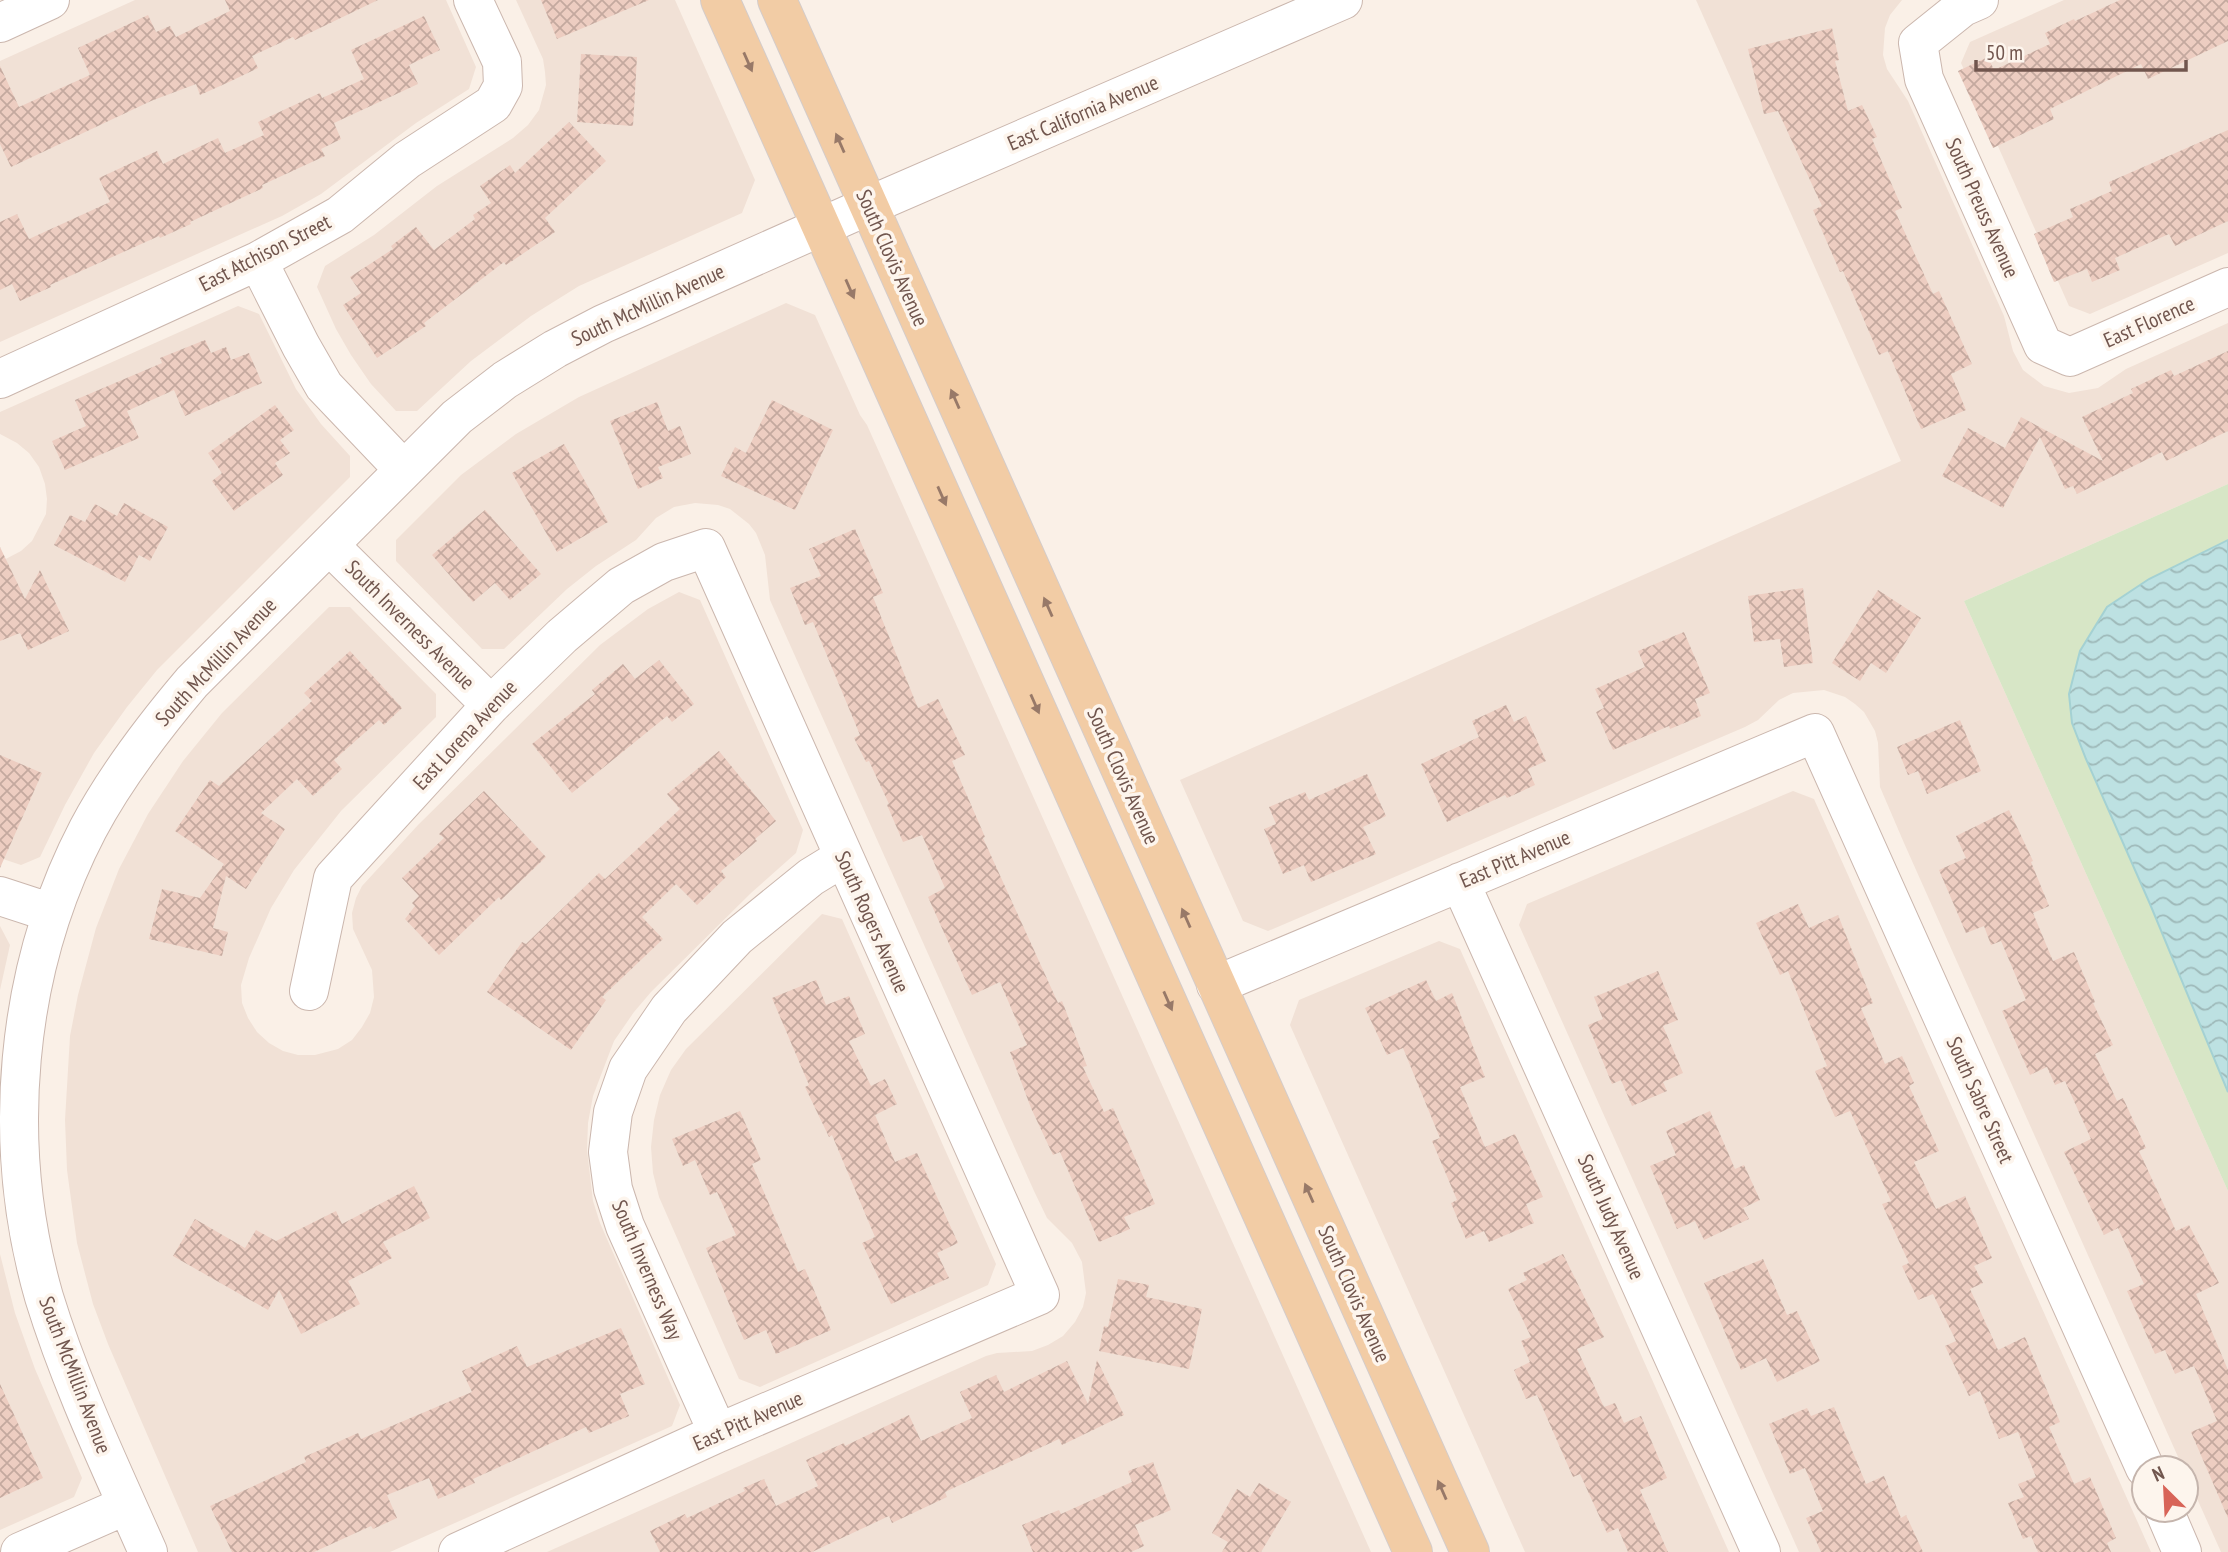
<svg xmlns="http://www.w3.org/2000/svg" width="2228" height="1552" font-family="'PT Sans Narrow',sans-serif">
	<defs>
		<pattern id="water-waves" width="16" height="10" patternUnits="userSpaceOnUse" patternTransform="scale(1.75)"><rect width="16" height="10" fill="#bde1e2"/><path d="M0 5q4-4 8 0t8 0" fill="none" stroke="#9eb9b9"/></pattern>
		<pattern id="building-cross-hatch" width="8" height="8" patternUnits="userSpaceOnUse" patternTransform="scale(1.75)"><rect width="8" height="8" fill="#edcdc1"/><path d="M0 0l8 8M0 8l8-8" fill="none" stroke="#c4a99f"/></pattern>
	</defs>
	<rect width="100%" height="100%" fill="#faf0e7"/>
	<path fill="#f1e1d6" d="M135 0H446L476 67 469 89 416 123 321 194 282 216 0 342V61Z
		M516 0H675L755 180 742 213 579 286 531 316 471 361 417 411H396L371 384 351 355 336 329 317 287 325 266 374 235 437 186 513 138 528 125 539 110 546 85 545 72 543 59Z
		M1696 0H1902L1890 15 1885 28 1883 55 1887 69 1908 101 2004 316 2013 351 2023 370 2044 386 2069 393 2098 388 2126 369 2228 323V484L1964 601 2228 1191V1552H2221L2186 1474V1468H2183L1904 843 1880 787 1878 743 1875 731 1864 712 1855 704 1845 697 1824 690 1793 693 1779 700 1758 720 1745 727 1268 931 1243 921 1180 780 1901 461Z
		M2064 0H2228V253L2090 314 2069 306 1961 63 1970 42Z
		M786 303 815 315 860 415 867 425 1371 1552H547L986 1356 997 1353 1032 1351 1048 1345 1063 1336 1075 1322 1083 1307 1086 1293 1082 1262 1072 1243 1047 1218 1034 1191 770 600 765 555 756 533 749 524 730 509 718 505 695 503 674 507 656 518 636 540 596 566 567 589 504 649H482L396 561V540L461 475 516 434 579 397Z
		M238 306 259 314 296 389 321 424 350 456V477L157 670 127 707 94 753 65 805 40 857 21 865 0 858V562L21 551 32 541 46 514 47 499 45 484 39 467 29 453 17 443 0 434V412Z
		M679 592 700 600 803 830 796 853 751 893 651 992 634 1012 614 1041 593 1096 588 1123 587 1150 593 1201 600 1223 680 1405 672 1426 390 1552H198L108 1344 93 1304 77 1243 67 1170 65 1120 70 1036 78 995 96 928 119 869 148 814 183 761 222 713 329 607H350L436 694V717L341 811 294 870 271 908 249 958 241 985 242 1003 248 1018 257 1032 269 1043 283 1051 298 1055H315L338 1049 352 1040 362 1027 370 1013 374 997 372 970 353 929 352 913 356 898 362 886 418 825 600 645 648 609Z
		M1793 791 1814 799 2151 1552H1799L1519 925 1527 904Z
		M822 914 842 919 996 1264 988 1285 760 1387 739 1379 659 1197 653 1173 651 1147 654 1120 660 1095 671 1070 686 1049Z
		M0 926 10 945 0 990Z
		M1439 941 1460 949 1729 1552H1525L1290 1025 1299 1000Z
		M0 1254 15 1313 35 1369 82 1478 74 1497 0 1530Z"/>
	<path fill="#d7e6c6" d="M2228 484V1191L1964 601Z"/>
	<path fill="url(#water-waves)" stroke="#a4d1d3" stroke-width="2" d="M2228 540V1092L2150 904 2086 759 2072 723 2069 694 2080 651 2107 607 2149 579Z"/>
	<path fill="url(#building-cross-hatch)" d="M225 0H378L295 40 293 37 252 56 258 68 229 82 200 95 196 84 151 101 11 167 0 144V66L19 107 90 75 78 48 148 15 156 32 170 26 176 37 230 11Z
		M541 0H649L557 39Z
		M2120 0H2228V41L2148 79 2141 64 2050 109 2054 119 1993 148 1958 71 1988 57 1994 70 2050 44 2045 33 2074 19 2075 21Z
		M424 16 440 50 409 65 418 84 334 123 341 139 321 149 325 156 262 185 263 188 190 222 191 224 160 238 159 236 50 285 51 287 20 301 12 284 0 290V222L17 214 29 239 110 202 99 178 157 151 163 164 218 138 225 153 264 135 258 122 320 93 322 98 364 79 351 50Z
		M1832 28 1839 60 1835 61 1848 111 1862 105 1877 137 1872 139 1902 208 1895 211 1933 294 1939 291 1972 364 1951 374 1966 410 1921 429 1888 351 1879 355 1843 271 1840 272 1813 210 1822 206 1778 111 1764 114 1748 49Z
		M581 54 637 57 633 126 577 122Z
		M569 122 606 161 545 218 555 232 506 265 504 262 424 323 426 326 377 358 343 305 361 293 350 277 393 249 391 246 416 227 434 250 475 219 473 215 491 203 480 186 510 165 515 173Z
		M2228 130V221L2175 246 2169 234 2115 258 2120 270 2092 282 2087 269 2054 282 2034 234 2073 217 2070 209 2112 191 2109 182Z
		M205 340 211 353 226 347 231 360 249 353 262 383 185 416 174 390 127 411 139 438 65 470 52 441 86 426 75 400 162 363 160 358Z
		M2228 351V431L2166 461 2162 452 2077 494 2073 486 2065 489 2040 437 2003 508 1942 476 1968 428 2005 448 2021 417 2103 461 2082 417 2133 393 2131 389 2171 370 2174 376Z
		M772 400 833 430 795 510 721 476 735 447 746 453Z
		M657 402 668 431 680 426 691 454 658 467 663 478 638 489 610 421Z
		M275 405 294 430 280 440 290 453 275 463 283 475 234 511 212 481 222 473 208 453Z
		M564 444 608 522 557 552 512 473Z
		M124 503 168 527 150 561 139 555 125 582 54 545 70 515 85 522 95 504 117 516Z
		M485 510 541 574 510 600 495 583 473 602 432 555Z
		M855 529 883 593 873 597 918 708 938 699 965 755 952 761 985 837 983 838 1058 1003 1062 1001 1087 1066 1083 1067 1104 1112 1113 1108 1155 1204 1124 1217 1130 1229 1099 1242 1060 1152 1053 1155 1031 1108 1010 1052 1027 1045 1000 982 972 995 928 897 945 888 922 835 903 842 887 805 889 804 869 761 866 762 854 738 860 735 813 622 805 625 790 588 821 576 809 549Z
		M0 547 25 599 40 570 69 631 28 650 20 633 0 641Z
		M1803 588 1813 663 1784 667 1780 639 1754 642 1748 596Z
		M1878 590 1921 618 1886 673 1871 663 1860 681 1832 663Z
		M1684 632 1710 693 1695 699 1701 716 1670 729 1669 726 1613 750 1596 712 1604 708 1595 689 1645 667 1638 651Z
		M350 651 402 708 384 725 379 720 334 760 342 769 313 796 297 779 261 813 285 829 246 889 226 876 213 928 228 932 222 956 149 939 162 889 200 898 224 864 175 831 210 780 219 786 312 701 304 693Z
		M659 660 694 704 672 722 667 716 572 793 532 744 595 694 592 690 623 664 635 679Z
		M1506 705 1514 722 1526 716 1546 761 1528 769 1535 785 1507 798 1505 795 1447 822 1421 764 1479 737 1472 721Z
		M1960 720 1981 771 1927 794 1918 771 1908 775 1897 747Z
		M719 751 776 821 755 839 757 841 721 871 726 877 697 905 676 884 642 917 663 939 602 997 606 1000 571 1050 487 992 522 942 526 944 599 873 605 879 680 809 667 794Z
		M0 755 42 773 0 868Z
		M1367 774 1386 816 1363 827 1376 854 1311 882 1304 865 1283 874 1264 829 1276 824 1269 807 1305 792 1309 800Z
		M484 791 546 857 501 900 499 897 439 955 405 919 415 906 412 903 419 896 402 878 444 838 439 834Z
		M2009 810 2033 861 2031 862 2049 906 2033 913 2053 961 2074 952 2095 1002 2093 1003 2113 1045 2095 1054 2117 1101 2123 1098 2146 1148 2139 1151 2176 1231 2189 1225 2219 1283 2196 1294 2228 1370V1518L2191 1432 2217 1421 2194 1366 2175 1374 2165 1350 2155 1354 2127 1291 2144 1284 2118 1228 2104 1235 2064 1152 2091 1139 2065 1081 2055 1085 2047 1067 2030 1075 2002 1011 2026 1000 2001 941 1991 945 1984 926 1966 933 1939 870 1966 858 1956 836Z
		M1798 904 1809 928 1838 915 1873 1003 1861 1008 1885 1064 1902 1056 1914 1083 1909 1086 1939 1151 1914 1162 1936 1209 1965 1196 1992 1258 1974 1266 1983 1283 1970 1289 1998 1350 2025 1337 2060 1422 2049 1427 2074 1484 2090 1477 2116 1538 2107 1543 2111 1552H2038L2031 1536 2023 1539 2008 1503 2024 1497 2018 1484 2036 1477 2018 1432 1999 1439 1980 1391 1969 1396 1945 1346 1956 1341 1933 1294 1918 1300 1902 1266 1909 1263 1882 1204 1891 1201 1850 1111 1835 1117 1815 1071 1827 1066 1788 971 1780 975 1756 923Z
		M1658 971 1678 1020 1663 1026 1683 1073 1663 1082 1667 1091 1632 1106 1621 1080 1612 1084 1588 1025 1603 1019 1594 997Z
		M816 980 826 1005 849 996 865 1034 849 1041 871 1086 885 1079 897 1104 875 1115 895 1162 917 1153 958 1243 937 1253 949 1278 891 1304 862 1243 875 1237 832 1135 829 1137 805 1087 809 1085 772 998Z
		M1426 980 1436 1001 1452 993 1485 1077 1460 1087 1485 1147 1515 1134 1543 1197 1526 1204 1534 1223 1489 1242 1484 1231 1466 1239 1451 1203 1457 1200 1432 1141 1440 1138 1403 1048 1387 1055 1365 1008Z
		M740 1111 761 1160 752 1164 798 1272 805 1269 831 1330 776 1354 766 1330 744 1340 706 1248 736 1235 717 1192 710 1195 695 1160 683 1166 672 1139Z
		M1710 1111 1735 1169 1744 1165 1760 1200 1743 1208 1749 1219 1704 1240 1695 1221 1677 1229 1650 1166 1676 1155 1666 1131Z
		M414 1186 430 1218 383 1242 392 1258 348 1281 360 1304 301 1334 279 1290 268 1310 173 1256 195 1219 245 1248 256 1230 276 1241 336 1211 342 1224Z
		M1563 1254 1604 1337 1577 1349 1604 1407 1615 1403 1624 1423 1641 1416 1667 1478 1640 1490 1668 1552H1628L1618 1528 1607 1533 1580 1474 1573 1477 1537 1395 1526 1399 1514 1370 1530 1362 1521 1341 1531 1337 1508 1289 1527 1280 1523 1273Z
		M1763 1259 1787 1315 1797 1311 1820 1361 1777 1382 1766 1358 1741 1370 1704 1283Z
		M1118 1279 1149 1285 1146 1297 1202 1309 1189 1369 1099 1351 1104 1326 1108 1327Z
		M621 1328 645 1384 620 1394 629 1416 589 1433 586 1427 473 1479 475 1483 438 1499 429 1478 387 1495 397 1518 373 1529 371 1526 314 1552H232L210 1506 306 1462 304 1457 358 1433 361 1439 472 1392 462 1371 517 1346 527 1367Z
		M1097 1360 1124 1415 1062 1445 1059 1439 945 1492 947 1497 892 1523 889 1516 812 1552H660L650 1531 685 1514 687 1518 745 1491 743 1488 764 1479 776 1506 818 1486 806 1460 844 1443 845 1446 909 1415 921 1441 972 1418 960 1392 996 1375 1004 1392 1067 1361 1088 1404Z
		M0 1384 43 1478 0 1498Z
		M1834 1407 1866 1484 1884 1476 1901 1518 1906 1515 1923 1552H1821L1806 1518 1823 1511 1805 1468 1790 1474 1769 1424 1807 1408 1811 1416Z
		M1153 1462 1171 1510 1135 1525 1144 1546 1131 1552H1033L1022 1525 1059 1510 1061 1514 1132 1482 1128 1471Z
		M1259 1483 1291 1502 1261 1552H1222L1228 1542 1212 1533 1237 1489 1250 1497Z"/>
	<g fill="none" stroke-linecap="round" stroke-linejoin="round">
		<g stroke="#cbb7ae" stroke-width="40">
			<path id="minor" d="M1979 0 1963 7 1918 43 1924 79 2043 345 2070 357 2228 287
				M0 23 50 0
				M258 261 301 346 324 386 403 469
				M0 379 258 261 340 215 407 160 493 104 503 86 502 62 473 0
				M329 545 491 705
				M1460 882 1761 1552
				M0 896 52 913
				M1216 985 1815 733 2145 1468
				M309 991 333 878 491 705 562 636 621 586 664 562 706 548 1040 1295 718 1433 458 1552
				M718 1433 625 1226 613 1189 608 1152 613 1112 628 1069 669 1009 737 937 811 877 842 858
				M2164 1510 2182 1552
				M20 1552 127 1505
				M148 1552C111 1468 71 1385 44 1297 0 1144 14 971 88 829 116 776 153 728 192 682L457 417 505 380 555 349 603 324 868 206 1343 0"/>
		</g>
		<g stroke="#d4ccca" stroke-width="40">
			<path id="major" d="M720 0 1413 1552
				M777 0 1470 1552"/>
		</g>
		<use href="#minor" stroke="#fff" stroke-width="38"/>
		<use href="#major" stroke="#f2cca5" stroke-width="38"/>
	</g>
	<defs><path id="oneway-solid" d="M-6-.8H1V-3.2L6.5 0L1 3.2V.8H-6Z" transform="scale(1.75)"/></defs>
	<g fill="#987968">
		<use href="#oneway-solid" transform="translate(748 62) rotate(66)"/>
		<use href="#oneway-solid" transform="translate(840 143) rotate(-114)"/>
		<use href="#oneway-solid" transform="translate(850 289) rotate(66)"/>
		<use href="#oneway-solid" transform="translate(955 399) rotate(-114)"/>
		<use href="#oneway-solid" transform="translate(942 496) rotate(66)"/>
		<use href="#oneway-solid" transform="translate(1048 607) rotate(-114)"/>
		<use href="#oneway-solid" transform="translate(1035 704) rotate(66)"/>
		<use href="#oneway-solid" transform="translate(1186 918) rotate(-114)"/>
		<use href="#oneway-solid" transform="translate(1168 1001) rotate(66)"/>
		<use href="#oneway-solid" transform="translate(1309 1193) rotate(-114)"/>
		<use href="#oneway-solid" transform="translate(1442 1490) rotate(-114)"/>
	</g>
	<g text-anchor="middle" stroke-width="7" stroke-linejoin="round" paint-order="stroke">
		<g font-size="21" fill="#71564e" stroke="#fdf5ed">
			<text transform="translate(1083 113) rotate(-23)" y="7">East California Avenue</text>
			<text transform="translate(1982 208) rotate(66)" y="7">South Preuss Avenue</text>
			<text transform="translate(265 253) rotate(-27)" y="7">East Atchison Street</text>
			<text transform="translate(892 258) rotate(66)" y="7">South Clovis Avenue</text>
			<text transform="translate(648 305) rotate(-25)" y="7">South McMillin Avenue</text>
			<text transform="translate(2149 322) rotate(-24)" y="7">East Florence</text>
			<text transform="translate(410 625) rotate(45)" y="7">South Inverness Avenue</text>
			<text transform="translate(216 662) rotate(-47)" y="7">South McMillin Avenue</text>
			<text transform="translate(465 735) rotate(-47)" y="7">East Lorena Avenue</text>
			<text transform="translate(1123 776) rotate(66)" y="7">South Clovis Avenue</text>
			<text transform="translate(1515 859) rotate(-23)" y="7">East Pitt Avenue</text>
			<text transform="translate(872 922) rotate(66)" y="7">South Rogers Avenue</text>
			<text transform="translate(1980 1100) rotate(66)" y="7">South Sabre Street</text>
			<text transform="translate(1611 1217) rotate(66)" y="7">South Judy Avenue</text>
			<text transform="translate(647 1270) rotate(67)" y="7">South Inverness Way</text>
			<text transform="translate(1354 1294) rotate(66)" y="7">South Clovis Avenue</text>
			<text transform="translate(75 1375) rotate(69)" y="7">South McMillin Avenue</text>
			<text transform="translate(748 1421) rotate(-24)" y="7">East Pitt Avenue</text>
		</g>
	</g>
	<g transform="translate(2165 1489) rotate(336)"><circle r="33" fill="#fdf5ed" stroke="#c5b5ad" stroke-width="2"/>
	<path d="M0-5L12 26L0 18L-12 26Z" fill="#d86458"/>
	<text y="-10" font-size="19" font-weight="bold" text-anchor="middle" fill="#71564e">N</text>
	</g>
	<path d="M1976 60v10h210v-10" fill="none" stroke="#71564e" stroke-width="3.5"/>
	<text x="1986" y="60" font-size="21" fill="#71564e" stroke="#fdf5ed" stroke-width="5" paint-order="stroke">50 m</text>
</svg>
